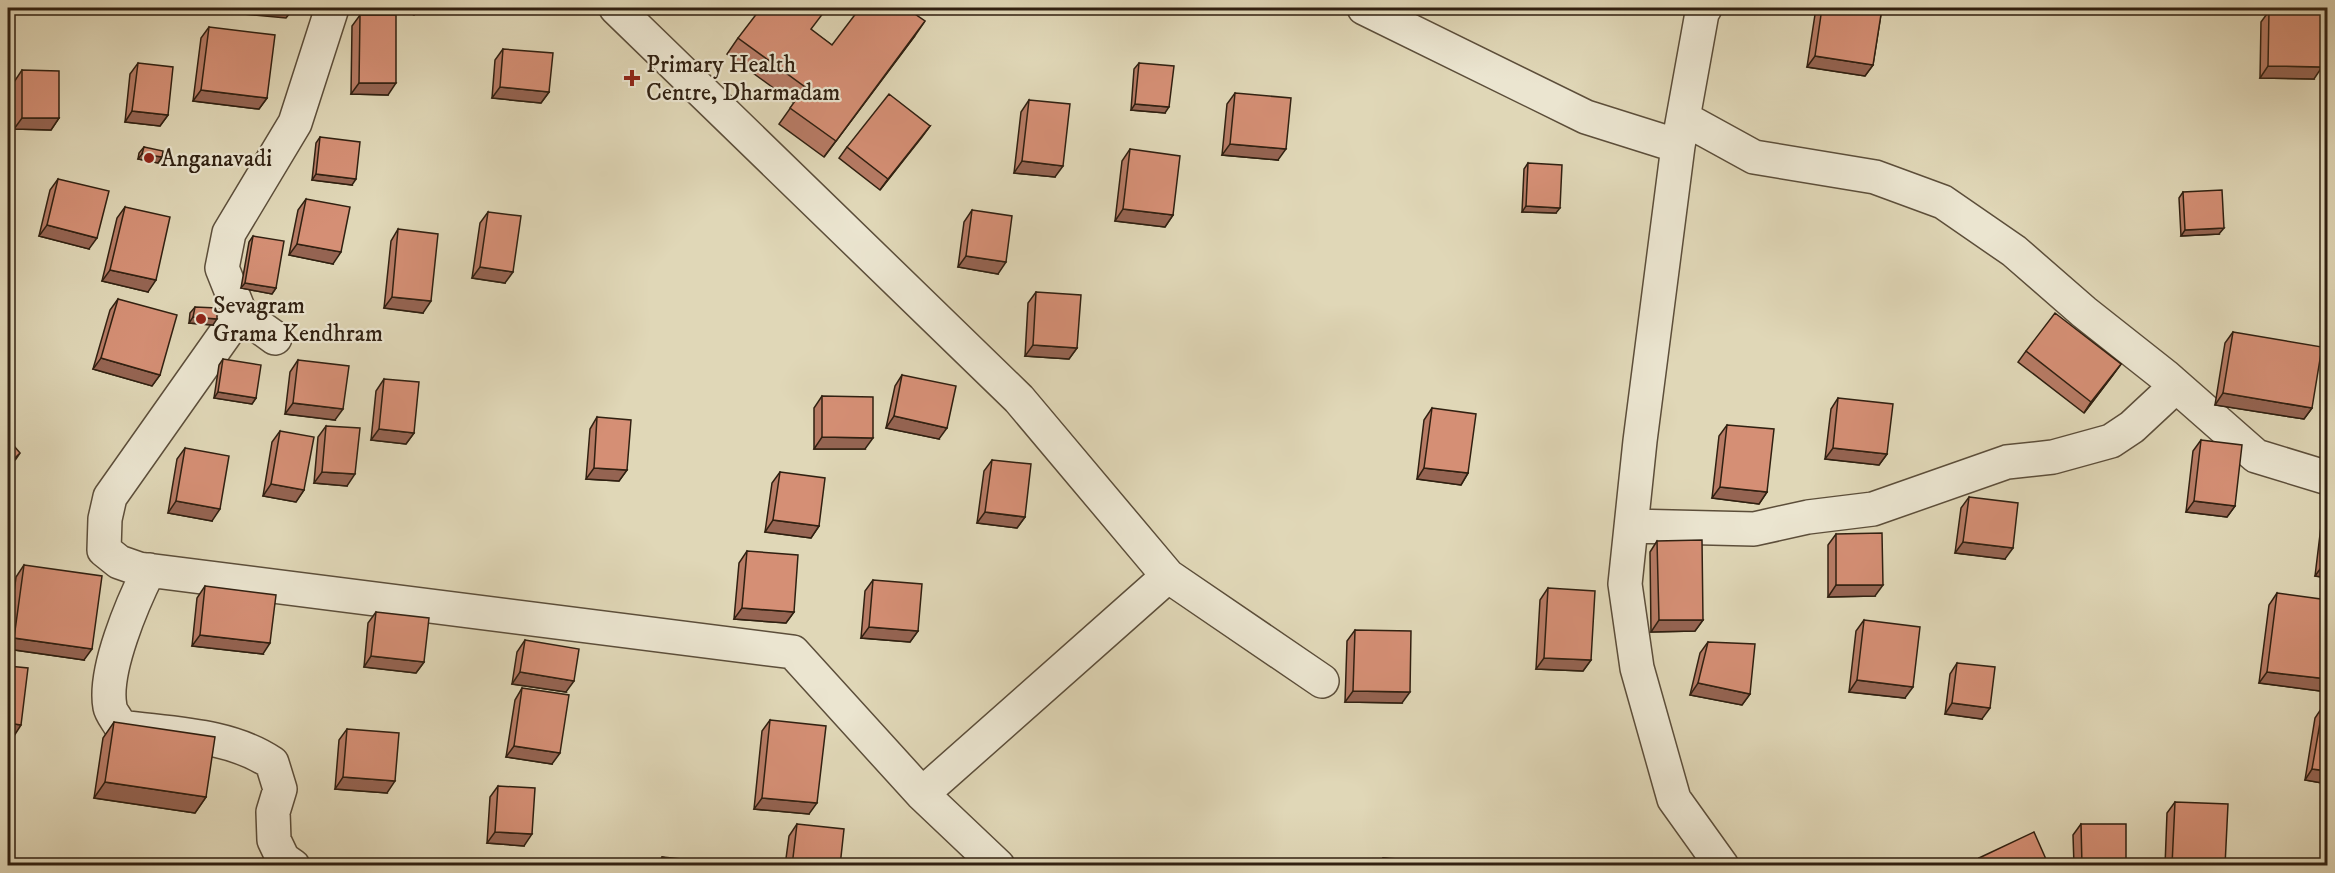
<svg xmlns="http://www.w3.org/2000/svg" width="2335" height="873" font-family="'IM FELL DW Pica',serif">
	<rect width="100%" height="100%" fill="#e0d7b7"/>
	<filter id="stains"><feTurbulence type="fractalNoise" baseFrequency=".00333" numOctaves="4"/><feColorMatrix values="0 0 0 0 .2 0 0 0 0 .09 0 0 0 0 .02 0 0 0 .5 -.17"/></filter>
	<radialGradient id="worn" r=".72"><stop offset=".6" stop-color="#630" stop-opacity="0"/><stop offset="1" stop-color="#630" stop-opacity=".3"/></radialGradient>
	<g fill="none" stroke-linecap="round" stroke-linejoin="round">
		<g stroke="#5c4e3a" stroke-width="36">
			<path id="minor" d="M616 8 1019 399 1168 576 922 794 998 866
				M1364 8 1586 117 1678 146
				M1705 8 1702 13 1678 146 1640 441 1625 584 1637 668 1674 799 1722 866
				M1683 118 1754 157 1875 177 1943 202 2014 251 2084 312 2165 376 2256 456 2328 478
				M240 313 110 497 105 519 104 550 119 562 139 569 793 652 922 794
				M275 338 240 313 222 268 229 233 295 123 332 8
				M1631 526 1754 529 1808 517 1873 509 2007 462 2053 457 2111 441 2132 427 2176 386
				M149 570C133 602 103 671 110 707 111 713 118 721 121 727 171 734 229 734 272 763L280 789 273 812 274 840 283 859 293 866
				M1168 576 1322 681"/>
		</g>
		<use href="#minor" stroke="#ebe5d0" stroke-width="33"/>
	</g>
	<path fill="#b77b65" stroke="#302011" stroke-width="1.5" d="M399 8H419L414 15Z
		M1816 8H1882L1873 65 1865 76 1807 67Z
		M2269 11 2314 79 2260 78 2261 22Z
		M360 15 388 95 351 94 352 26Z
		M209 27 267 98 259 109 193 101 201 38Z
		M811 30 832 45 914 37 824 157 779 124 794 103 727 54 738 38Z
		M503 49 549 92 541 103 492 98 495 60Z
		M138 63 168 115 160 126 125 122 130 74Z
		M1139 63 1165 113 1131 110 1134 69Z
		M22 70 59 118 51 130 14 129V82Z
		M1235 93 1278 160 1222 155 1227 104Z
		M1029 100 1055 177 1014 173 1021 112Z
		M930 126 880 190 839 158 847 147Z
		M320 137 352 185 312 180 316 143Z
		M144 147 162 157 158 163 138 159 139 153Z
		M1130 149 1173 215 1165 227 1115 221 1122 161Z
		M1528 163 1556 213 1522 212 1524 169Z
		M58 179 89 249 39 236 50 190Z
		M2183 192 2219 234 2181 236 2179 198Z
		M306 199 333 264 289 255 298 210Z
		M125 207 148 292 102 281 117 218Z
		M972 210 998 274 958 267 964 222Z
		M488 212 505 283 472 278 480 223Z
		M398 229 423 313 384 308 391 241Z
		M253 236 276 288 272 294 241 288 249 242Z
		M1036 292 1077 348 1069 359 1025 356 1028 303Z
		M118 299 160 375 152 386 93 369 110 310Z
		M195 307 213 325 189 323 190 313Z
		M2233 332 2312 408 2304 419 2215 405 2225 343Z
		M2026 351 2121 364 2084 413 2018 362Z
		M223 359 256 398 252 404 214 398 219 365Z
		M298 360 335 420 285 414 290 372Z
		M902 375 939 439 886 428 895 386Z
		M384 379 414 433 406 444 371 440 376 391Z
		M822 396 865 449H814V408Z
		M1838 398 1887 454 1879 465 1825 459 1831 409Z
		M1432 408 1468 473 1461 485 1417 479 1424 420Z
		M597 417 627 470 619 481 586 479 590 429Z
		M1727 425 1767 492 1759 504 1712 498 1719 436Z
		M326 426 347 486 314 483 318 437Z
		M280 431 304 490 296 502 263 496 272 442Z
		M2201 440 2235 506 2227 517 2186 512 2193 451Z
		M185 448 212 521 168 513 177 459Z
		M992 460 1025 517 1017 528 977 523 984 471Z
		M780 472 819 526 811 538 765 532 772 483Z
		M1969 497 2005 559 1955 553 1961 508Z
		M2328 511V578L2315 576 2322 518Z
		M1836 534 1875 596 1828 597V545Z
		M1657 541 1703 620 1695 631 1651 632 1650 552Z
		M747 551 794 612 786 623 734 619 739 563Z
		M24 565 84 660 8 649V639L16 577Z
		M873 580 918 631 910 642 861 638 865 591Z
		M205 586 263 654 192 646 197 598Z
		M1548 588 1591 660 1583 671 1536 669 1540 600Z
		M2277 593 2328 680 2320 691 2259 683 2269 605Z
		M376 612 424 662 416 673 364 667 368 623Z
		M1864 620 1905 698 1849 692 1856 631Z
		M1355 630 1402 703 1345 702 1347 641Z
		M525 640 566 692 512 684 517 652Z
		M1708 642 1750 694 1742 705 1690 695 1700 653Z
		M1957 663 1982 719 1945 714 1950 674Z
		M522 688 552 764 506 757 515 700Z
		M2323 706 2328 707V784L2305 780 2315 718Z
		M770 720 809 814 754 809 762 731Z
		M114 722 206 797 195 813 94 798 103 738Z
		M347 729 387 793 335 789 339 740Z
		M498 786 524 846 487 843 490 797Z
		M2175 802 2225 866H2165L2167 813Z
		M797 824 840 866H785L789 836Z
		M2081 824 2126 866H2074L2073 835Z
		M662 857 701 866H656Z
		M1383 858 1450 866H1378Z
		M1979 858 2049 866H1973Z"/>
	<path fill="#956452" stroke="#302011" stroke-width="1.5" d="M236 8H294L286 18 231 13Z
		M1581 8H1636L1635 10Z
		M925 21 914 37 824 157 836 141Z
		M1815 56 1873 65 1865 76 1807 67Z
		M2268 66 2322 67 2314 79 2260 78Z
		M359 83H396L388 95 351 94Z
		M500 87 549 92 541 103 492 98Z
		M201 90 267 98 259 109 193 101Z
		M1135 104 1169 107 1165 113 1131 110Z
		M132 111 168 115 160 126 125 122Z
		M22 118H59L51 130 14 129Z
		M930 126 922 137 880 190 888 179Z
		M1230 144 1286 149 1278 160 1222 155Z
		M142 154 162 157 158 163 138 159Z
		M1022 161 1063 166 1055 177 1014 173Z
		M316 174 356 179 352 185 312 180Z
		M1526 206 1560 208 1556 213 1522 212Z
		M1123 209 1173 215 1165 227 1115 221Z
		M47 225 97 238 89 249 39 236Z
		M2224 228 2219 234 2181 236 2185 230Z
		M297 244 341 252 333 264 289 255Z
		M966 256 1006 262 998 274 958 267Z
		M480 267 513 272 505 283 472 278Z
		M110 270 156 280 148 292 102 281Z
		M245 283 276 288 272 294 241 288Z
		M392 297 431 301 423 313 384 308Z
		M193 317 217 319 213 325 189 323Z
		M1033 345 1077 348 1069 359 1025 356Z
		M101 358 160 375 152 386 93 369Z
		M2121 364 2113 375 2084 413 2091 402Z
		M218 392 256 398 252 404 214 398Z
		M2223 393 2312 408 2304 419 2215 405Z
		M293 403 343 409 335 420 285 414Z
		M894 416 947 428 939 439 886 428Z
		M379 429 414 433 406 444 371 440Z
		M822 437 873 438 865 449H814Z
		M1833 448 1887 454 1879 465 1825 459Z
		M20 453 16 459 8 467V465Z
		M594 468 627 470 619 481 586 479Z
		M1424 468 1468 473 1461 485 1417 479Z
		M322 472 355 474 347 486 314 483Z
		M271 484 304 490 296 502 263 496Z
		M1720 487 1767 492 1759 504 1712 498Z
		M176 501 220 509 212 521 168 513Z
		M2194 501 2235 506 2227 517 2186 512Z
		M985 512 1025 517 1017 528 977 523Z
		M773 520 819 526 811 538 765 532Z
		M1963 542 2013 548 2005 559 1955 553Z
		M2323 565H2328V578L2315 576Z
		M1836 585H1883L1875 596 1828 597Z
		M742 608 794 612 786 623 734 619Z
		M1659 620H1703L1695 631 1651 632Z
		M869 627 918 631 910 642 861 638Z
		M200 635 270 643 263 654 192 646Z
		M14 638 92 649 84 660 8 649V647Z
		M371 656 424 662 416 673 364 667Z
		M1544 658 1591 660 1583 671 1536 669Z
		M520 672 574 681 566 692 512 684Z
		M2267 672 2328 679 2320 691 2259 683Z
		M1857 680 1913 687 1905 698 1849 692Z
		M1698 683 1750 694 1742 705 1690 695Z
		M1353 691 1410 692 1402 703 1345 702Z
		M1952 703 1990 708 1982 719 1945 714Z
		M8 723 21 725 14 736H8Z
		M514 746 560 753 552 764 506 757Z
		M2312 769 2328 771V784L2305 780Z
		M343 777 395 781 387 793 335 789Z
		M105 782 206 797 195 813 94 798Z
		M762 798 817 803 809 814 754 809Z
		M495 832 532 834 524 846 487 843Z"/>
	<path fill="#d58f75" stroke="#302011" stroke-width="1.5" d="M761 8H827L811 29 832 45 860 8H906L925 21 836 141 790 108 805 87 738 38Z
		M1822 8H1882L1873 65 1815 56Z
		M2269 11H2323L2322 67 2268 66Z
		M360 15H396V83H359Z
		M209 27 275 35 267 98 201 90Z
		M503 49 553 53 549 92 500 87Z
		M138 63 173 67 168 115 132 111Z
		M1139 63 1174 66 1169 107 1135 104Z
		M22 70 59 71V118H22Z
		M1235 93 1291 98 1286 149 1230 144Z
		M889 94 930 126 888 179 847 147Z
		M1029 100 1070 104 1063 166 1022 161Z
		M320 137 360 142 356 179 316 174Z
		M144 147 163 151 162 157 142 154Z
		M1130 149 1180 156 1173 215 1123 209Z
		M1528 163 1562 165 1560 208 1526 206Z
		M58 179 109 191 97 238 47 225Z
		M2222 190 2224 228 2185 230 2183 192Z
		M306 199 350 207 341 252 297 244Z
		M125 207 170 217 156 280 110 270Z
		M972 210 1012 216 1006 262 966 256Z
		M488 212 521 216 513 272 480 267Z
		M398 229 438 234 431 301 392 297Z
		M253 236 284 241 276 288 245 283Z
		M1036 292 1081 295 1077 348 1033 345Z
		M118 299 177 315 160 375 101 358Z
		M195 307 217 308V319L193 317Z
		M2055 313 2121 364 2091 402 2026 351Z
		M2233 332 2322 347 2312 408 2223 393Z
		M223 359 261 365 256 398 218 392Z
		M298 360 349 366 343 409 293 403Z
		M902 375 956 386 947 428 894 416Z
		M384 379 419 382 414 433 379 429Z
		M822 396 873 397V438L822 437Z
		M1838 398 1893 404 1887 454 1833 448Z
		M1432 408 1476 414 1468 473 1424 468Z
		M597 417 631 420 627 470 594 468Z
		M1727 425 1774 429 1767 492 1720 487Z
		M326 426 360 428 355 474 322 472Z
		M280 431 314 437 304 490 271 484Z
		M8 439 20 453 8 465Z
		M2201 440 2242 445 2235 506 2194 501Z
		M185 448 229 456 220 509 176 501Z
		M992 460 1031 464 1025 517 985 512Z
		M780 472 825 478 819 526 773 520Z
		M1969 497 2018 503 2013 548 1963 542Z
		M2328 528V565H2323Z
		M1882 533 1883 585H1836V534Z
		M1702 540 1703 620H1659L1657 541Z
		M747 551 798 555 794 612 742 608Z
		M24 565 102 576 92 649 14 638Z
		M873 580 922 584 918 631 869 627Z
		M205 586 276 595 270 643 200 635Z
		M1548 588 1595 591 1591 660 1544 658Z
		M2277 593 2328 600V679L2267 672Z
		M376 612 429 618 424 662 371 656Z
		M1864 620 1920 627 1913 687 1857 680Z
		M1355 630 1411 631 1410 692 1353 691Z
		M525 640 579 649 574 681 520 672Z
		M1708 642 1755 644 1750 694 1698 683Z
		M1957 663 1995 667 1990 708 1952 703Z
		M8 666 28 668 21 725 8 723Z
		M522 688 569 695 560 753 514 746Z
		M2323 706 2328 707V771L2312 769Z
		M770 720 826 726 817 803 762 798Z
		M114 722 215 737 206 797 105 782Z
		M347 729 399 733 395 781 343 777Z
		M498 786 535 788 532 834 495 832Z
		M2175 802 2228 804 2225 866 2172 865Z
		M797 824 844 829 840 866H792Z
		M2081 824H2126V866H2082Z
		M2034 832 2049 866H1982L1979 858Z
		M662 857 702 861 701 866H661Z
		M1383 858 1450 862V866H1383Z"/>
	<g fill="#8f2418" stroke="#ebe5d0" stroke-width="2">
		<path d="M629 69h6v6h6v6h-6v6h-6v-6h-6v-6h6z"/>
		<circle cx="149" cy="158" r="6"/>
		<circle cx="201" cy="319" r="6"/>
	</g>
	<g text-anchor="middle" stroke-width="4.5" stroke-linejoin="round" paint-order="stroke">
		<g font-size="24" fill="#302011" stroke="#ebe5d0" text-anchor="start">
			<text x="646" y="72">Primary Health<tspan x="646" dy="28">Centre, Dharmadam</tspan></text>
			<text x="161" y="166">Anganavadi</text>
			<text x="213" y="313">Sevagram<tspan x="213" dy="28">Grama Kendhram</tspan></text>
		</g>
	</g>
	<rect width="2335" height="873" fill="none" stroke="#e0d7b7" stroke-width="30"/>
	<rect x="9" y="9" width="2317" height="855" fill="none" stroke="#302011" stroke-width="3"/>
	<rect x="15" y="15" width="2305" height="843" fill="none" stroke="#302011" stroke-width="1.5"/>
	<rect width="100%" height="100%" filter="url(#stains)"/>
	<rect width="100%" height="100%" fill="url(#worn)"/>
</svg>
